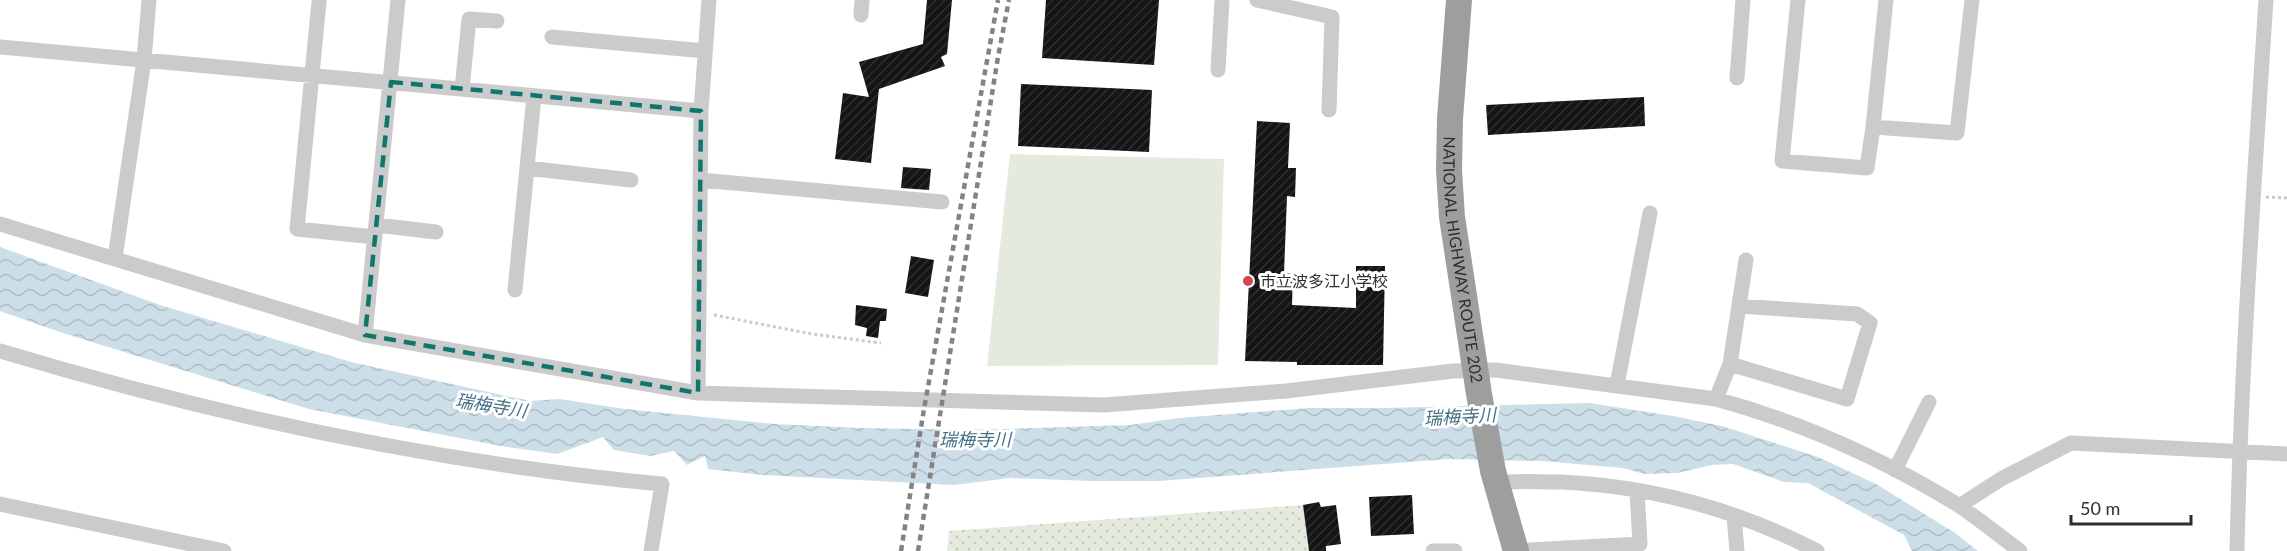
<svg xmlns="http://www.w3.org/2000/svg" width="2287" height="551" font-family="Lato,'Noto Sans JP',sans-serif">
	<defs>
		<pattern id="green-dots" width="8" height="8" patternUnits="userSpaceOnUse" patternTransform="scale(1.5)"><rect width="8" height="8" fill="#e5eade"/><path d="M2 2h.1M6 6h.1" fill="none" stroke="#c5c9bf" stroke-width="1.8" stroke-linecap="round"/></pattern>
		<pattern id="water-waves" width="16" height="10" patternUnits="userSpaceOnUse" patternTransform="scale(1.5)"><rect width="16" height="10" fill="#ccdee8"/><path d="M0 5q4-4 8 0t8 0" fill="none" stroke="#b0bfc7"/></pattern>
		<pattern id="building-hatch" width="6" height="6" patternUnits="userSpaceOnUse" patternTransform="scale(1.5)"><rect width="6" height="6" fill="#151515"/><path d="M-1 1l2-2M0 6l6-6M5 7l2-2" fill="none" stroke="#2f2f2f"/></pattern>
	</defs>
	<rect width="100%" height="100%" fill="#fff"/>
	<path fill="url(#green-dots)" d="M1303 505 1309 551H947L949 531Z"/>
	<path fill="#e5eade" d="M1010 154 1224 159 1218 365 987 366Z"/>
	<path fill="url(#water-waves)" d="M0 247 160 305 351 362 530 401 559 399 625 409 775 424 860 428 967 430 1130 425 1179 418 1309 408H1384L1589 403 1673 416 1722 426 1818 457 1876 484 1955 533 1978 551H1912L1904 535 1808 483 1784 482 1733 464 1712 465 1677 473 1644 474 1623 468 1542 461 1449 459 1159 481H1091L1010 478 954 485 763 475 708 469 705 456 687 465 674 451 650 456 614 450 603 437 557 454 501 446 309 409 63 333 0 311Z"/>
	<path fill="url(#building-hatch)" d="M927 0H952L947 54 941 57 945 66 879 89 871 163 835 159 843 93 869 97 859 62 923 44Z
		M1046 0H1159L1154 65 1042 58Z
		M1021 84 1152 90 1149 152 1018 146Z
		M1644 97 1645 126 1488 135 1486 105Z
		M1257 121 1290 123 1288 168H1296L1295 197 1287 196 1284 273 1293 274 1292 305 1356 308V266H1385L1383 365H1297V362L1245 361Z
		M903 167 931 169 929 190 901 188Z
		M911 256 934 260 928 297 905 293Z
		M856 305 887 309 886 321H880L878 338 866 336 867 328 855 325Z
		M1412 495 1414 534 1371 536 1369 497Z
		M1319 502 1321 507 1336 505 1341 544 1326 546V551H1309L1303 505Z"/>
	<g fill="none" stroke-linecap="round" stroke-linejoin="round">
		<path stroke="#cbcbcb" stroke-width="3" stroke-dasharray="3 3" stroke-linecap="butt" d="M2266 197 2287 198
			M714 315 812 334 881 343"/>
		<path stroke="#cbcbcb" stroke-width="15" d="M1257 0 1332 17 1329 110
			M1798 0 1782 161 1867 168 1873 127
			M1886 0 1873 127 1957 133 1972 0
			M319 2 297 229 375 237
			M861 15 862 0
			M552 37 705 51
			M0 47 701 111
			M1218 70 1222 0
			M1737 78 1743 0
			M462 89 469 19 497 21
			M527 168 631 180
			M700 180 942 202
			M0 224 365 335 698 393 1104 405 1286 391 1453 371 1496 370 1716 399C1800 422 1883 459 1958 505 1979 519 2000 536 2020 551
			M377 225 436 232
			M115 258 144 60 149 0
			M515 290 534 96
			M365 335 398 0
			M0 351C216 416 437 463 662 484L651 551
			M1730 364 1847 399 1870 323 1857 314 1739 306
			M1617 385 1650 213
			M698 393 701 111 709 0
			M1716 399 1730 364 1746 260
			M1895 470 1929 402
			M1496 483C1518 480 1539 482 1561 482 1650 486 1738 510 1817 551
			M0 504 224 551
			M1959 506 2001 479 2071 443 2287 454
			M1734 516 1737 551
			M1433 551H1455
			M1511 551 1640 544 1637 491
			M2237 551C2241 367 2254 184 2266 0"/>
		<path stroke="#9e9e9e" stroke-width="26" id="s1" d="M1459 0 1450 119 1449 170 1452 217 1479 394 1493 471 1516 551"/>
		<path stroke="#838383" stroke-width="4.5" stroke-dasharray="6 4.5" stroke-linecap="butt" d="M901 551 924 409 998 0
			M918 551 998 57 1009 0"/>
	</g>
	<path fill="none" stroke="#0f766e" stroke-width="4.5" stroke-dasharray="12 8" stroke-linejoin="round" d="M391 82 701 111 698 393 365 335Z"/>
	<circle fill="#d14556" stroke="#fff" stroke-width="2" cx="1248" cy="281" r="6"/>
	<g text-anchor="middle" stroke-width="6" stroke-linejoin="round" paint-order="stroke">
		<g font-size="16" fill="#2e2e2e" stroke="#fff">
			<text dy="6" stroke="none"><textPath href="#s1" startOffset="261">NATIONAL HIGHWAY ROUTE 202</textPath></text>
		</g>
		<g font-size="16" fill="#2e2e2e" stroke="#fff" text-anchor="start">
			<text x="1260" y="287">市立波多江小学校</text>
		</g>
		<g font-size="18" font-style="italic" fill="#467187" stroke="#fff">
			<text transform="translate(491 406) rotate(9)" y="6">瑞梅寺川</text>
			<text transform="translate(1460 417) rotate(-3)" y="6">瑞梅寺川</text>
			<text x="975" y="446">瑞梅寺川</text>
		</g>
	</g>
	<path d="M2071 515v9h120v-9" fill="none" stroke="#2e2e2e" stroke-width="3"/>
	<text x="2080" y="515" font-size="18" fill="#2e2e2e" stroke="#ffffff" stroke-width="4.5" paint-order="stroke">50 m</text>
</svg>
